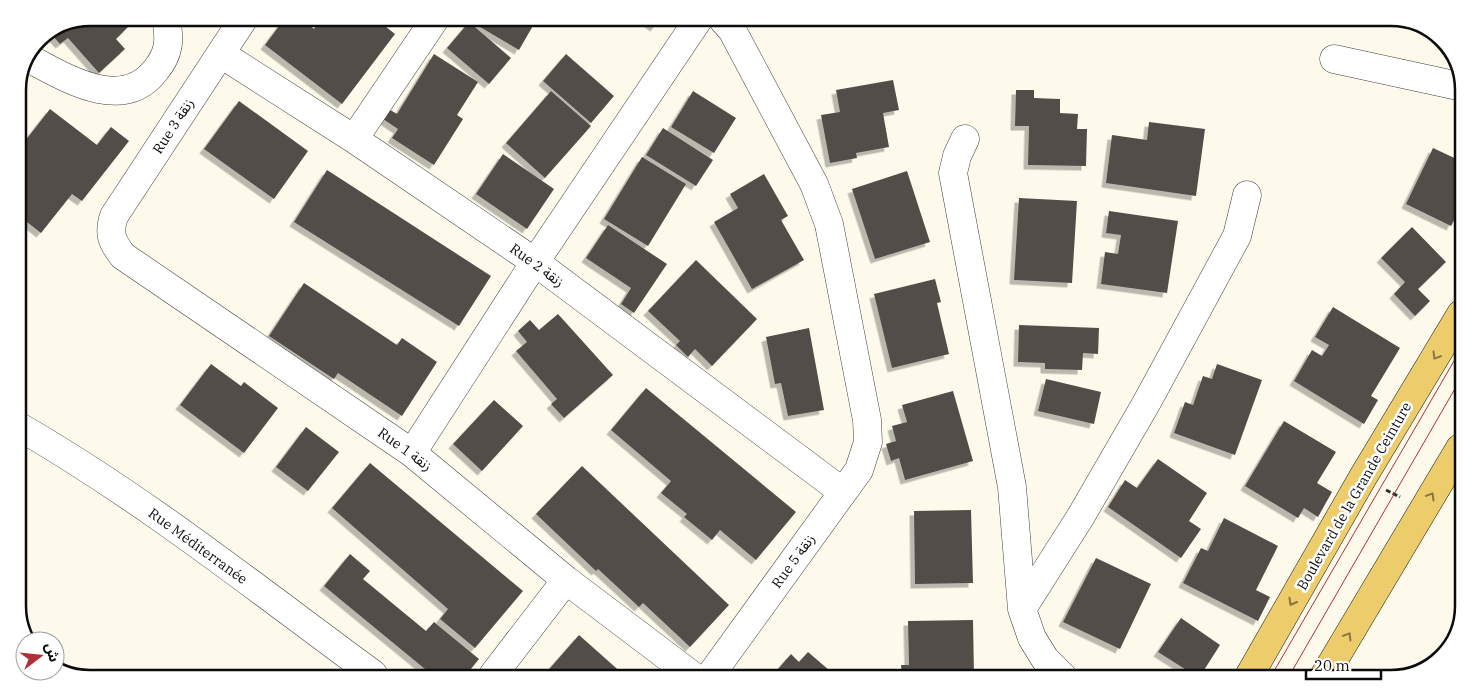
<svg xmlns="http://www.w3.org/2000/svg" width="1481" height="696" font-family="'IBM Plex Serif','Noto Sans Arabic',serif">
	<defs>
		<filter id="shadow"><feDropShadow dx="-4.5" dy="4.5" stdDeviation="0" flood-color="#0004"/></filter>
	</defs>
	<rect width="100%" height="100%" fill="#fdfaec"/>
	<path fill="#534d49" filter="url(#shadow)" d="M91 17 120 18 128 27 116 39 125 49 99 73 68 38 60 44 51 34Z
		M285 18H301L314 29 322 18 376 19 395 34 342 104 265 45Z
		M471 19H526L534 24 519 50 470 21Z
		M645 20H660L655 27Z
		M469 22 511 58 489 84 447 48Z
		M434 54 478 82 457 115 463 119 434 165 392 138 398 129 377 115 382 105 397 114Z
		M566 54 614 96 591 123 543 81Z
		M893 80 899 110 883 113 889 147 856 153 857 158 830 163 821 115 840 112 836 90Z
		M1016 90H1034V98L1060 99V113L1078 114 1077 129H1087L1086 166 1028 165 1029 126H1015Z
		M551 91 591 126 545 178 506 143Z
		M693 91 736 118 714 153 671 127Z
		M239 101 308 151 274 199 204 149Z
		M50 109 97 145 111 127 129 141 82 201 72 194 41 233 18 215V150Z
		M1149 122 1205 129 1196 196 1106 183 1112 135 1147 140Z
		M663 128 713 160 696 186 646 155Z
		M1433 148 1463 162 1462 215 1458 213 1451 226 1406 204Z
		M503 154 554 189 527 229 476 194Z
		M642 157 686 184 648 246 604 219Z
		M327 170 491 276 459 326 294 222Z
		M907 171 930 242 875 259 852 189Z
		M764 174 788 216 781 220 804 260 752 289 714 222 738 208 730 194Z
		M1019 198 1077 201 1072 283 1014 280Z
		M1109 211 1178 221 1167 293 1101 284 1105 252 1118 254 1121 235 1106 233Z
		M608 225 667 264 634 313 621 304 631 288 586 258Z
		M1412 227 1446 262 1418 289 1430 301 1415 316 1394 294 1405 282 1381 258Z
		M696 260 757 319 712 366 695 349 688 357 676 345 680 341 648 311Z
		M935 279 941 302 937 303 949 354 892 368 874 294Z
		M304 283 397 345 402 338 437 362 402 416 338 373 334 379 269 336Z
		M1333 307 1400 348 1371 396 1378 400 1364 424 1294 381 1312 350 1322 356 1329 345 1315 337Z
		M558 314 613 375 564 418 551 404 557 399 516 351 527 342 518 331 530 320 539 330Z
		M1019 325 1099 328 1098 354 1083 353 1082 370 1045 369V363L1018 362Z
		M809 328 824 410 788 416 781 383 775 384 766 337Z
		M211 364 241 386 244 382 278 408 244 453 180 405Z
		M1217 364 1262 380 1235 455 1174 433 1185 402 1193 405 1203 376 1212 379Z
		M1046 379 1101 392 1094 424 1038 411Z
		M646 388 796 512 756 560 720 530 712 540 684 517 687 514 661 493 671 481 611 430Z
		M953 391 973 461 905 480 899 458 891 461 886 444 896 441 892 426 907 422 902 405Z
		M494 400 523 426 482 471 453 444Z
		M1284 421 1336 452 1317 483 1332 492 1318 517 1304 508 1298 518 1245 486Z
		M306 427 339 452 308 491 276 467Z
		M1158 459 1207 493 1189 521 1201 529 1181 558 1108 507 1125 480 1137 488Z
		M370 463 523 591 475 648 440 619 448 609 332 508Z
		M582 466 729 605 690 647 643 603 639 607 598 569 596 571 536 514Z
		M971 510 973 583 915 584 914 511Z
		M1224 518 1278 546 1256 590 1270 597 1258 621 1183 583 1201 548 1208 551Z
		M350 554 370 571 363 579 426 631 434 622 479 659 466 675 431 674 324 586Z
		M1096 558 1151 584 1120 649 1063 622Z
		M1181 618 1220 645 1199 678 1158 652Z
		M973 620 974 677 902 676 901 665H909L908 621Z
		M579 635 624 675H544Z
		M808 652 836 676H772L791 654 799 662Z"/>
	<g fill="none" stroke-linecap="round" stroke-linejoin="round">
		<g stroke="#3f3f3f" stroke-width="29">
			<path id="minor" d="M244 18 114 216C108 234 112 242 123 256L412 453 566 580 693 676
				M221 54 354 139 535 262 843 492
				M30 59C66 78 122 113 155 71 170 53 170 40 166 18
				M1334 59 1463 87
				M354 139 435 19
				M965 139 957 156 953 173 1012 487 1022 609 1032 638 1045 659 1063 677
				M18 426C143 498 257 589 373 674
				M412 453 535 262 698 20
				M1022 609 1081 516 1147 402 1237 236 1247 195
				M493 675 566 580
				M710 676 859 470 868 442 867 420 829 224 814 184 732 30 723 20"/>
		</g>
		<g stroke="#1d1d1d" stroke-width="29">
			<path id="major" d="M1248 678 1363 477 1461 314
				M1323 678 1460 448"/>
		</g>
		<path stroke="#2e2e2e" stroke-width="3" stroke-dasharray="5 2.5" stroke-linecap="butt" d="M1386 490 1400 497"/>
		<use href="#minor" stroke="#fff" stroke-width="28"/>
		<use href="#major" stroke="#edcc6c" stroke-width="28"/>
		<path stroke="#b03038" stroke-width="1" d="M1270 678 1461 349
			M1288 678 1460 380"/>
	</g>
	<defs><path id="oneway-chevron" d="M-2-3.5L2.5 0L-2 3.5" fill="none" stroke-width="1.6" stroke-linecap="round" stroke-linejoin="round" transform="scale(1.25)"/></defs>
	<g stroke="#887641">
		<use href="#oneway-chevron" transform="translate(1436 356) rotate(121)"/>
		<use href="#oneway-chevron" transform="translate(1431 496) rotate(-59)"/>
		<use href="#oneway-chevron" transform="translate(1292 602) rotate(120)"/>
		<use href="#oneway-chevron" transform="translate(1348 636) rotate(-59)"/>
	</g>
	<g text-anchor="middle" stroke-width="5" stroke-linejoin="round" paint-order="stroke">
		<g font-size="14" fill="#0c0c0c" stroke="#fff">
			<text transform="translate(173 126) rotate(-57)" y="5">Rue 3 زنقة</text>
			<text transform="translate(537 265) rotate(36)" y="5">Rue 2 زنقة</text>
			<text transform="translate(405 449) rotate(36)" y="5">Rue 1 زنقة</text>
			<text transform="translate(1354 496) rotate(-60)" y="5">Boulevard de la Grande Ceinture</text>
			<text transform="translate(198 546) rotate(36)" y="5">Rue Méditerranée</text>
			<text transform="translate(793 561) rotate(-54)" y="5">Rue 5 زنقة</text>
		</g>
	</g>
	<path d="M0 0H1481V696H0ZM90 26H1391A64 64 0 0 1 1455 90V606A64 64 0 0 1 1391 670H90A64 64 0 0 1 26 606V90A64 64 0 0 1 90 26Z" fill="#fff" fill-rule="evenodd"/>
	<path fill="none" stroke="#0c0c0c" stroke-width="2.5" d="M90 26H1391A64 64 0 0 1 1455 90V606A64 64 0 0 1 1391 670H90A64 64 0 0 1 26 606V90A64 64 0 0 1 90 26Z"/>
	<g transform="translate(40 656) rotate(74)"><circle r="24" fill="#ffffff" stroke="#9e9e9e"/>
	<path d="M0-4L9 19L0 12L-9 19Z" fill="#b03038"/>
	<text y="-8" font-size="14" font-weight="bold" text-anchor="middle" fill="#0c0c0c">ش</text>
	</g>
	<path d="M1306 671v8h75v-8" fill="none" stroke="#0c0c0c" stroke-width="2.5"/>
	<text x="1314" y="671" font-size="15" fill="#0c0c0c" stroke="#ffffff" stroke-width="4" paint-order="stroke">20 m</text>
</svg>
